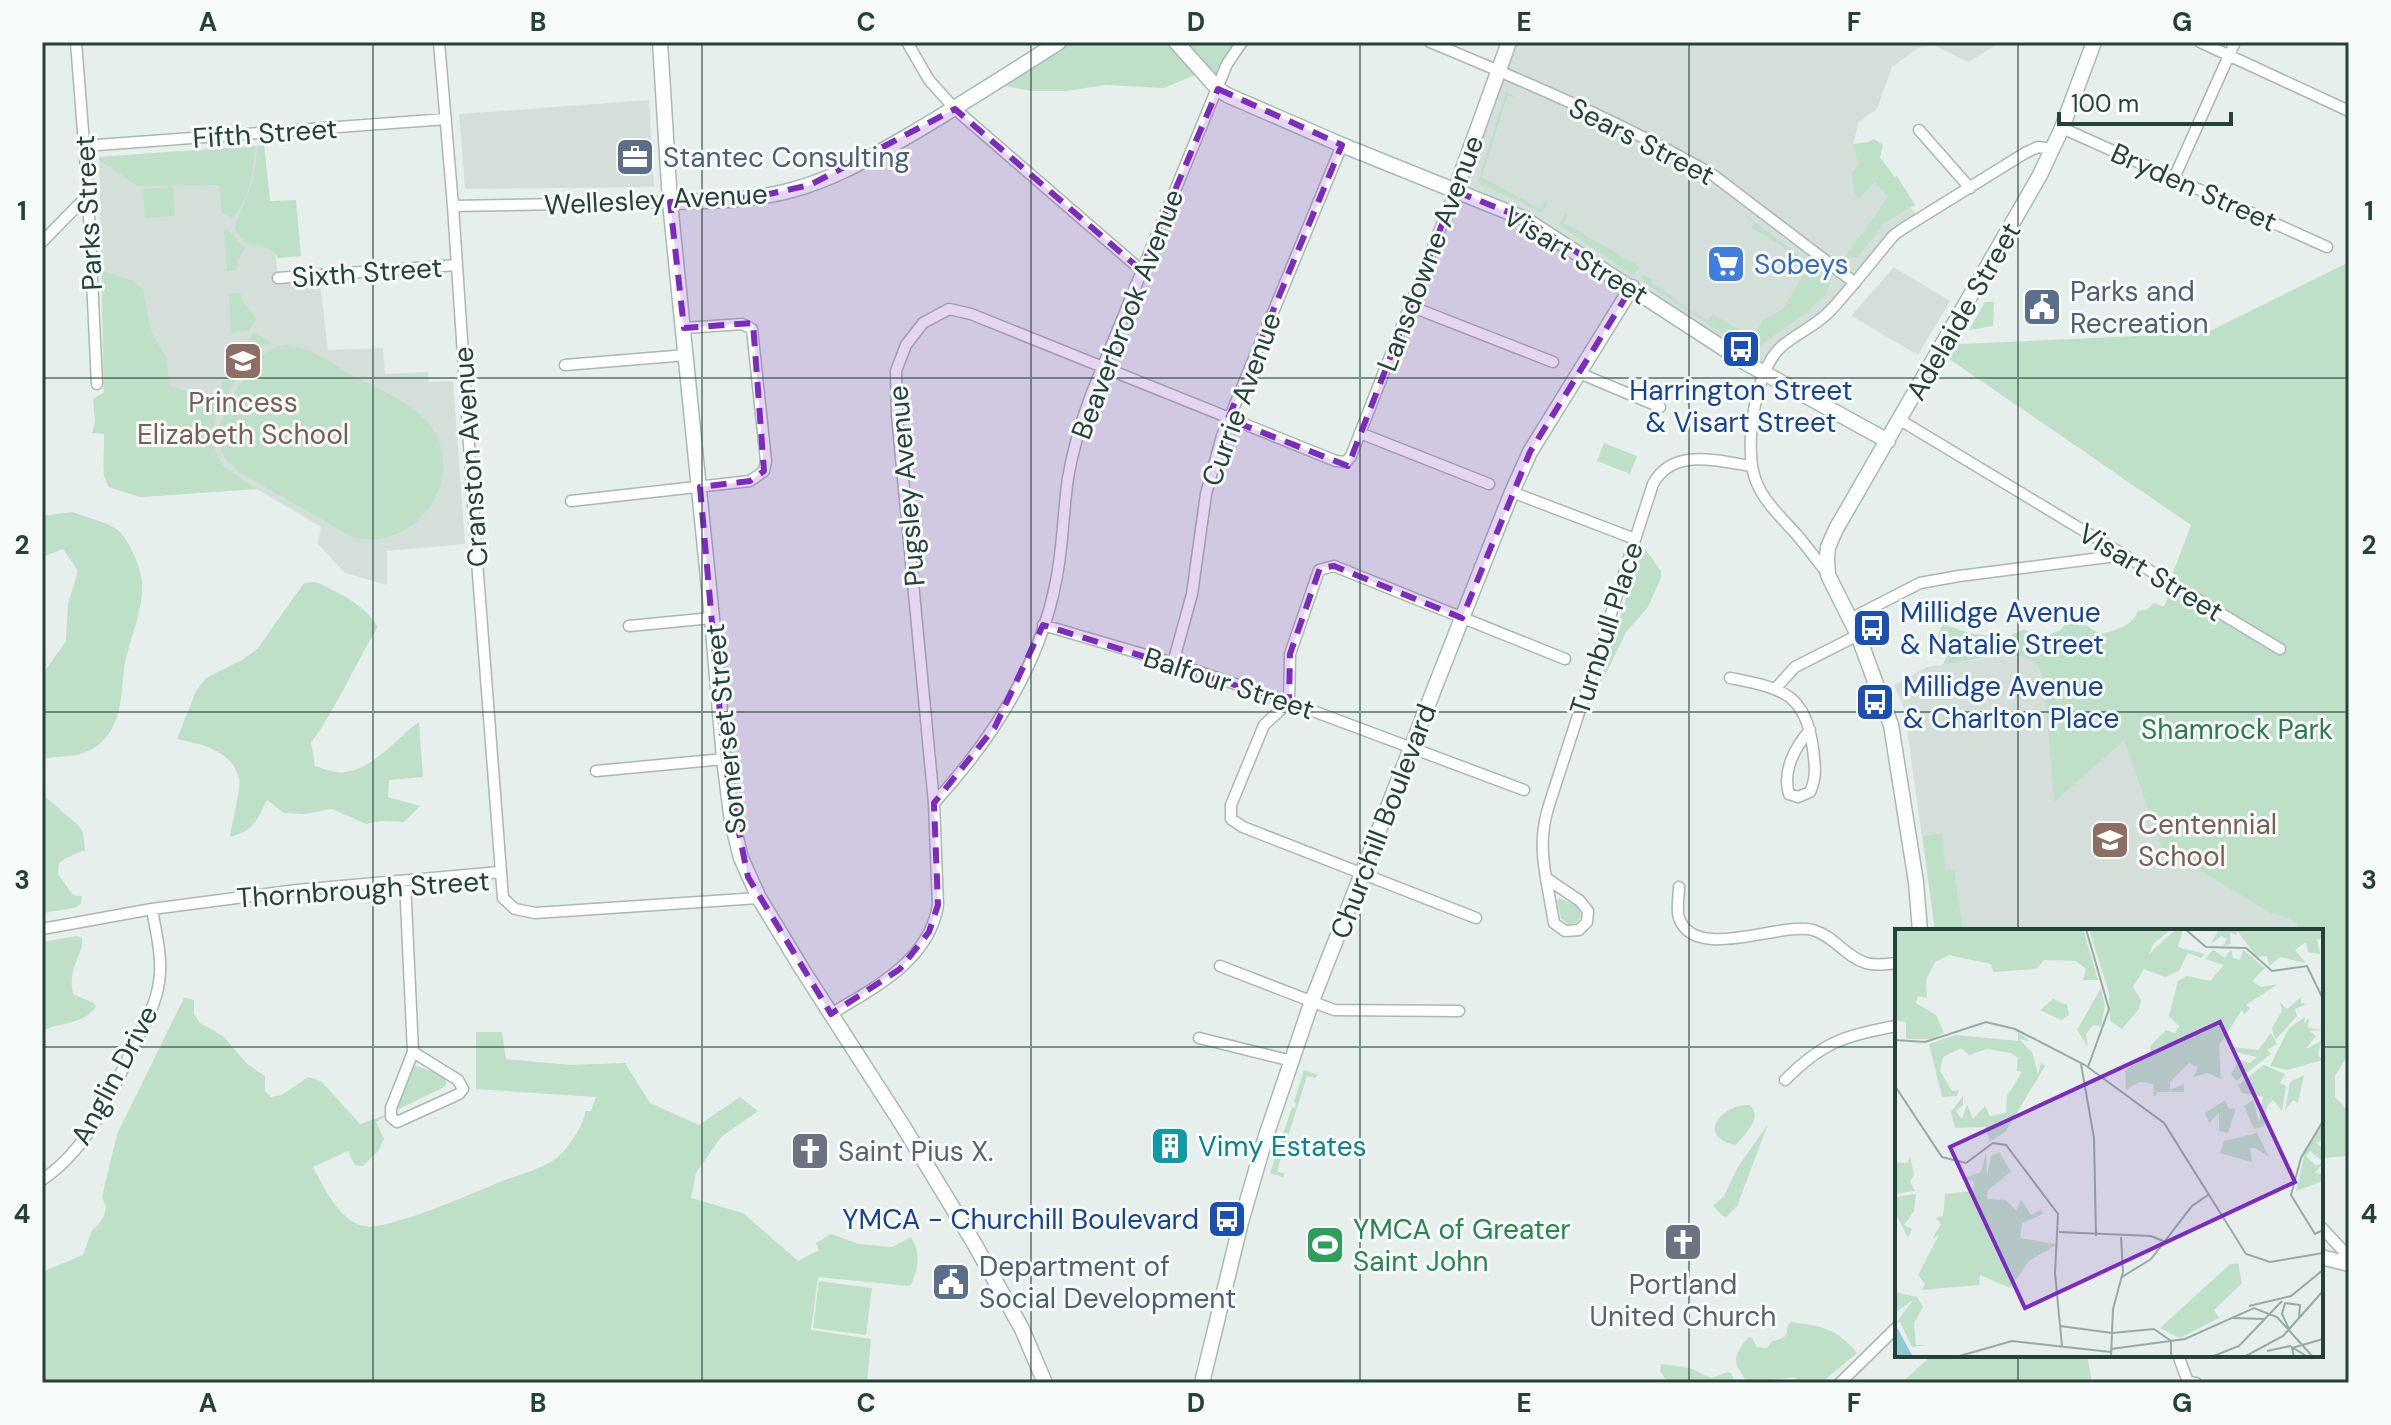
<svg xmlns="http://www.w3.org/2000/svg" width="2391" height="1425" font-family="'DM Sans',sans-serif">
	<rect width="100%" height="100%" fill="#e6efeb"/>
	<path fill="#d4dfda" d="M1509 42H2001L1968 62 1934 45 1918 48 1892 67 1877 109 1859 122 1853 144 1920 218 1904 228 1855 283 1792 340 1765 373 1543 230 1455 191Z
		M649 100 654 187 465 189 459 114Z
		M264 145 278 278 319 275 328 350 383 348 385 374 428 372 429 382 453 381 465 544 387 551V585L345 573 318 544 321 527 257 489 140 497 109 487 103 473 105 467 99 157Z
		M1894 267 1950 301 1918 355 1851 316Z
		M2008 655 2031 658 2037 664 2040 674 2043 696H2045L2054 801 2124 741 2162 849 2247 897 2268 912 2286 915 2297 925V931H1935L1904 708 1894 685 1927 667Z"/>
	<path fill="#bfe0c8" d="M1059 42H1242L1218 89 1202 72 1164 88 1105 85 1066 91H1031L993 84Z
		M1506 92 1516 97 1507 96 1482 177 1540 209 1546 201 1548 203 1541 213 1519 201 1481 185 1478 181Z
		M1874 139 1883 145 1880 158 1895 177 1897 176 1915 205 1886 222 1857 257 1846 259 1844 258 1888 197 1875 182 1859 198 1854 194 1852 171 1859 165 1853 144 1868 142Z
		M264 145 270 201 296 200 301 256 278 258C271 245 260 247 248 245L234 229 253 180 258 146Z
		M255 146C255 168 249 201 233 218L222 213 219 185 137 186 99 160V157Z
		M173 187 175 216 145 218 143 189Z
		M1565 213 1568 215 1564 223 1637 265 1639 267 1635 274 1632 275 1559 225Z
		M1747 216 1826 276 1830 283 1825 295 1805 314 1751 352 1642 281 1641 278 1643 275 1652 280V282L1691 311 1708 320 1712 314 1753 337 1763 320 1783 309 1806 270 1781 245 1751 228 1754 222 1746 217Z
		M227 229 245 248 238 260 237 270 227 271 224 230Z
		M2349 262V1053L2335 1076V1097L2349 1112V1156L2322 1158 2321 931H2297V925C2282 911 2278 918 2265 910 2231 889 2197 868 2162 849L2124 741 2054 802 2045 697H2043C2042 687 2042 674 2037 665 2026 646 1963 662 1943 665L1947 655C1935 644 1936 637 1943 624L1969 633 2005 638 2024 629 2031 633 2030 643 2035 647H2040L2050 634 2061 630 2068 619H2076L2100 634C2115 631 2132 626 2138 611L2146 610 2154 603 2164 607 2168 596 2166 591 2191 525 1939 352 1948 337 1961 344 2206 333Z
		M102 271 131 280 143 289 151 331 166 357 170 387C184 389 199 393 204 408H208L253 333 272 342 258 349 246 362 219 409 212 429 215 451 224 467 257 489 140 497 109 487C100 473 105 450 104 434L92 433 95 422 93 399 104 392Z
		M240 293 245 305 257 319 249 331 231 333 229 294Z
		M1985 302H1994L1993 326 1969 330Z
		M286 345C310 346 332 364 352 375 377 389 412 402 430 425 470 480 412 556 350 536L241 473C203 446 221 416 240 384 252 365 261 348 286 345Z
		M1604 443 1637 456 1630 474 1597 461Z
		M73 512C84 517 111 523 119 531 130 542 140 566 142 581 144 606 133 631 127 654 120 679 125 709 110 732 93 757 71 756 44 758L42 757V675L66 641 68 604 78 571 63 549 42 557V516Z
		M1643 546 1661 571V578L1648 607 1626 632 1604 678 1599 683Z
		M316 582C341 594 363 603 378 627 354 666 337 707 311 743L315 766C324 769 337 774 346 772 375 768 396 738 419 722L423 777 389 780 388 797 420 806 404 822 381 821 366 824 332 809 305 814 284 813 267 800C257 820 254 831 230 837 232 824 241 788 239 779 233 750 200 744 177 739L196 691 206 678 242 660 258 648 304 583Z
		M42 794 78 825 83 832 85 850 66 858 59 863 58 874 73 895 82 896 81 904 74 908 42 913Z
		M1942 833 1945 870 1954 869 1963 931H1935L1923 836Z
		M1559 898 1579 907 1581 917 1576 923 1568 924 1561 918 1557 902Z
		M77 936 82 938C83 950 78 955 75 965 71 976 71 984 73 994L94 1003 96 1007C83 1025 60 1022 42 1031V942Z
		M184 998 194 1000V1014L200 1023 223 1036 247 1064 265 1076V1091L271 1097 282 1095 308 1077 321 1081 360 1124 385 1115V1117L376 1122 384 1139 379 1150 363 1166 355 1165 348 1151 313 1167C324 1187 339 1221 364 1226 387 1231 472 1194 497 1183 518 1175 540 1170 558 1157 567 1150 586 1122 585 1111H591L596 1097 476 1089V1032H502L506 1059 570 1065 625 1063 650 1103 699 1125 740 1097 758 1111 721 1137 696 1173 691 1198 743 1213 798 1261 819 1250 816 1243 831 1234 859 1244 892 1247 911 1237C921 1254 919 1269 910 1286L818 1277 811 1330 871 1339 867 1383H42V1272L83 1255 92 1230 98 1225 104 1216 106 1207 102 1197 117 1134Z
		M411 1064 439 1074 445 1079 446 1083 444 1087 399 1109 397 1106Z
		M1304 1070 1318 1075 1315 1078 1307 1076 1277 1171 1285 1174 1283 1177 1270 1173 1292 1107 1295 1108 1296 1104 1294 1102Z
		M1750 1105C1763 1118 1746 1133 1736 1145 1695 1137 1721 1104 1750 1105Z
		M1768 1124 1737 1206 1726 1217 1723 1216 1713 1206 1724 1196 1738 1167Z
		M819 1281 872 1288 866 1335 813 1328Z
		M1791 1322C1821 1326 1837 1328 1857 1353L1821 1383H1791L1797 1378C1785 1376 1763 1383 1747 1383L1736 1364C1735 1354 1742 1344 1749 1337L1752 1338 1757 1347 1767 1348 1772 1341C1785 1338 1787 1338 1788 1324Z
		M1932 1355H2087L2092 1383H1901Z
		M1661 1364 1690 1368 1711 1378 1728 1372 1731 1373 1735 1383H1668L1660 1371Z"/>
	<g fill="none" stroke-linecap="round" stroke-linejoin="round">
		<g stroke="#a8b8b2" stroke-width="13">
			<path id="street" d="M76 42 88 195 97 384
				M439 42 453 206 476 548 503 898 515 909 535 913 759 898
				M907 42 929 80 955 109 1141 270
				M1430 42C1526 82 1623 123 1713 175L1855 283
				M2200 42 2349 111
				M2062 128 2327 247
				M1919 130 1970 188
				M84 146 446 119
				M2174 178 2235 42
				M453 206 670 202
				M42 242 88 195
				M278 278 457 265
				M1410 306 1553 362
				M565 365 687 355
				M1579 373 1660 407
				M1900 420 2280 649
				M1360 433 1489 484
				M1512 492 1635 539
				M571 501 750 481 764 471 766 461 752 329 742 324 684 328
				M1827 573C1817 560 1807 547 1797 535 1782 518 1764 502 1756 481 1743 449 1755 370 1781 347 1797 333 1816 326 1831 310 1853 286 1873 260 1894 235L1904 228 2025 153 2038 147 2052 149
				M1850 619 1920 583 1959 576 2124 555
				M1043 625 1173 663 1289 702 1524 790
				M629 626 712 618
				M1173 663 1192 594 1206 494 1222 436 1342 145
				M1730 678C1779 688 1806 691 1813 749 1815 765 1817 777 1810 792L1798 797 1789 794C1782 771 1795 747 1810 730
				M1776 688 1795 667 1858 635
				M596 771 724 759
				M934 803C991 741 1040 665 1056 581 1063 547 1063 512 1068 478 1073 449 1081 422 1091 395L1227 64 1242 42
				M1546 878 1554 923 1565 931 1579 930 1587 922 1588 911 1580 901 1546 878C1541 850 1541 829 1550 802L1653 484C1673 447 1717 461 1751 466
				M405 881 413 1052 391 1108V1117L397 1122 459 1094 463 1089 458 1080 413 1052
				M1679 887C1679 897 1676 909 1679 918 1695 963 1781 921 1813 930 1834 936 1846 957 1866 963 1876 966 1887 964 1897 963
				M1476 918 1243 827 1231 819V805L1264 725 1289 702 1290 654 1319 570 1334 566 1565 659
				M42 929 152 909 297 890 500 872
				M1220 966 1334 1010 1459 1011
				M831 1014C875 987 929 961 938 905L934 803 897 415 896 371 906 345 923 323 949 309 971 314 1336 461 1346 462 1351 456 1455 191
				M1199 1038 1292 1061
				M1785 1080C1823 1042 1845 1035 1897 1026
				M42 1180C89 1148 111 1095 134 1045 144 1025 156 1005 159 982 163 959 156 933 152 909
				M2321 1227 2349 1257
				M2178 1355 2188 1382 2196 1383
				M1840 1383 1897 1327"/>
		</g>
		<g stroke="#a4bbb3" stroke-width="17">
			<path id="secondary" d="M660 42 670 202 712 618 724 759 732 822 741 858 759 898 802 969 903 1126 974 1243 1022 1329 1045 1383
				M1176 42 1218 89 1227 95 1342 145 1523 218 1746 363 1888 441
				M1455 191 1509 42
				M670 202C711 201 753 201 792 190 834 179 871 157 908 136 959 106 1009 74 1059 42
				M1920 931 1916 882 1891 725 1858 635 1828 575 1827 558 1828 547 1836 529 2040 175 2062 128 2094 42
				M2321 1257 2349 1264
				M1202 1383 1241 1222 1266 1136 1312 1001 1462 618 1512 492 1530 452 1632 287"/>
		</g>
		<use href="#street" stroke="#fff" stroke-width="10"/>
		<use href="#secondary" stroke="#fff" stroke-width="14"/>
	</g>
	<path fill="#7b2cbf" fill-opacity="0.2" stroke="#7b2cbf" stroke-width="6" stroke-dasharray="16 10" stroke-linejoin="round" d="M1218 89 1342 145 1228 419 1348 466 1455 191 1523 218 1632 287 1530 452 1462 618 1334 566 1320 568 1290 654 1289 702 1043 625 995 727 934 803 938 905 929 932 900 969 831 1014 748 877 724 759 700 487 750 481 764 471 753 323 684 328 670 202 755 197 810 185 955 109 1141 270Z"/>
	<path fill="none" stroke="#24423a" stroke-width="2" stroke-opacity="0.55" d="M373 42V1383M702 42V1383M1031 42V1383M1360 42V1383M1689 42V1383M2018 42V931M42 378H2349M42 712H2349M42 1047H1897M2321 1047H2349M2018 1355V1383"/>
	<defs>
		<g id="office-square" transform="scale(2)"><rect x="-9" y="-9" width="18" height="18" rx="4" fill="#5c6f8a" stroke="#f7fbf9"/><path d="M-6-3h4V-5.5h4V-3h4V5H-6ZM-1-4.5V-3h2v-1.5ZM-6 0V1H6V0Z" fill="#fff"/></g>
		<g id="supermarket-square" transform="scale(2)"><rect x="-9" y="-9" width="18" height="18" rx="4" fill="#3f7fe0" stroke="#f7fbf9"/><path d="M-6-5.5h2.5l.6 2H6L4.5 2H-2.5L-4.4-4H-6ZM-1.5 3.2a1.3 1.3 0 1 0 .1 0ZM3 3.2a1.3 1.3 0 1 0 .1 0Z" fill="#fff"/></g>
		<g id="civic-square" transform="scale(2)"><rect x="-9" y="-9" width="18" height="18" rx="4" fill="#5c6f8a" stroke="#f7fbf9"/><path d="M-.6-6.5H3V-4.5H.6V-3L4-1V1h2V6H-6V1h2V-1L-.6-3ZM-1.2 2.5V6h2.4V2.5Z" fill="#fff"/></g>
		<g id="bus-square" transform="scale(2)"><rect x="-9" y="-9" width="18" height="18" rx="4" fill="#1a4fb4" stroke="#f7fbf9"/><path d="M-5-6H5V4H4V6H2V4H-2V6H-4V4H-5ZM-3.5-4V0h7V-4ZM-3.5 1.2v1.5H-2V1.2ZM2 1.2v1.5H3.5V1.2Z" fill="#fff"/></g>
		<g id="school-square" transform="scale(2)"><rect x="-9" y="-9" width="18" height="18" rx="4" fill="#8d6e63" stroke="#f7fbf9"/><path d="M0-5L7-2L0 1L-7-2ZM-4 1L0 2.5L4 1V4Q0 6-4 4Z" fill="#fff"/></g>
		<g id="building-square" transform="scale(2)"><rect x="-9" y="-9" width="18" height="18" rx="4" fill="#0f9aa8" stroke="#f7fbf9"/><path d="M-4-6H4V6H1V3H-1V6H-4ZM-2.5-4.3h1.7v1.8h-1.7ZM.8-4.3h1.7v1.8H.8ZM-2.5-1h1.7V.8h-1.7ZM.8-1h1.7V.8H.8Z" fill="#fff"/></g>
		<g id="church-square" transform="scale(2)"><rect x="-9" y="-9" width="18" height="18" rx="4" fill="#6b7280" stroke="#f7fbf9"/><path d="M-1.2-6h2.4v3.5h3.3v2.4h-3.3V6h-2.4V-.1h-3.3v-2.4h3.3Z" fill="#fff"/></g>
		<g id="stadium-square" transform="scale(2)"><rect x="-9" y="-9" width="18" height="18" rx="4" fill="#2e9e5b" stroke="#f7fbf9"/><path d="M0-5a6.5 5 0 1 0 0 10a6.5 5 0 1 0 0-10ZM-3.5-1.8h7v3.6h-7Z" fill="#fff"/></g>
	</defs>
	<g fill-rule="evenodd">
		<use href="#office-square" x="635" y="157"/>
		<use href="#supermarket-square" x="1726" y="264"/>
		<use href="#civic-square" x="2042" y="307"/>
		<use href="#bus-square" x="1741" y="349"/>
		<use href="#school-square" x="243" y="361"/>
		<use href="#bus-square" x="1872" y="628"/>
		<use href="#bus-square" x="1875" y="702"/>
		<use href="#school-square" x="2110" y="840"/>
		<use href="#building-square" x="1170" y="1146"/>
		<use href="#church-square" x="810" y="1151"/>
		<use href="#bus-square" x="1227" y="1219"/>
		<use href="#church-square" x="1683" y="1242"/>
		<use href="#stadium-square" x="1325" y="1245"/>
		<use href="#civic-square" x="951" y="1282"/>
	</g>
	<g text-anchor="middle" stroke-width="6" stroke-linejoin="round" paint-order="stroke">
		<g font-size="28" fill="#24423a" stroke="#f7fbf9">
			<text transform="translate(265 133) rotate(-4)" y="10">Fifth Street</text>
			<text transform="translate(1642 141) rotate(27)" y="10">Sears Street</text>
			<text transform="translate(2194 187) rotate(24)" y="10">Bryden Street</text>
			<text transform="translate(656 199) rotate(-3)" y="10">Wellesley Avenue</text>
			<text transform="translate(88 213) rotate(-93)" y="10">Parks Street</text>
			<text transform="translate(1430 253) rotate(-69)" y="10">Lansdowne Avenue</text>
			<text transform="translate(1576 255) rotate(31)" y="10">Visart Street</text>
			<text transform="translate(367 272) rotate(-4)" y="10">Sixth Street</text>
			<text transform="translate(1963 311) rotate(-60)" y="10">Adelaide Street</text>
			<text transform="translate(1127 314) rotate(-69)" y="10">Beaverbrook Avenue</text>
			<text transform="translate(1241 399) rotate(-70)" y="10">Currie Avenue</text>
			<text transform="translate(470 457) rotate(-94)" y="10">Cranston Avenue</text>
			<text transform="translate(906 486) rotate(-95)" y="10">Pugsley Avenue</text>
			<text transform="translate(2151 572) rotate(31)" y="10">Visart Street</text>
			<text transform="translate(1606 628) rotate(-72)" y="10">Turnbull Place</text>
			<text transform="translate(1229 683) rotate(18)" y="10">Balfour Street</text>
			<text transform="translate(725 729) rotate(-96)" y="10">Somerset Street</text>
			<text transform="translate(1383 821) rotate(-69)" y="10">Churchill Boulevard</text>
			<text transform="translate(363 889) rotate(-4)" y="10">Thornbrough Street</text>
			<text transform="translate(114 1075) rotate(-62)" y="10">Anglin Drive</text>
		</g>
		<g font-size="28" fill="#4e5e75" stroke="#f7fbf9" text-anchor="start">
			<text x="663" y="167">Stantec Consulting</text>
			<text x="2070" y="301">Parks and<tspan x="2070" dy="32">Recreation</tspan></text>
			<text x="979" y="1276">Department of<tspan x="979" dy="32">Social Development</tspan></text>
		</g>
		<g font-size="28" fill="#366cbe" stroke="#f7fbf9" text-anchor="start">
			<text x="1754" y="274">Sobeys</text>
		</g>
		<g font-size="28" fill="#164399" stroke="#f7fbf9" text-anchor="start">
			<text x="1741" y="400" text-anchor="middle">Harrington Street<tspan x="1741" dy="32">&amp; Visart Street</tspan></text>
			<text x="1900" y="622">Millidge Avenue<tspan x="1900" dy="32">&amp; Natalie Street</tspan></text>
			<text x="1903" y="696">Millidge Avenue<tspan x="1903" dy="32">&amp; Charlton Place</tspan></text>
			<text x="1199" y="1229" text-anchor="end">YMCA - Churchill Boulevard</text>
		</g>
		<g font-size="28" fill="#785e54" stroke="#f7fbf9">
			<text x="243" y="412">Princess<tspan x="243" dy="32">Elizabeth School</tspan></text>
			<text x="2138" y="834" text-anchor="start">Centennial<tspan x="2138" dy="32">School</tspan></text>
		</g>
		<g font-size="28" fill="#2d7a4b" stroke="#f7fbf9">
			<text x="2237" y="739">Shamrock Park</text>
		</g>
		<g font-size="28" fill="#0d838f" stroke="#f7fbf9" text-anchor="start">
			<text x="1198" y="1156">Vimy Estates</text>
		</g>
		<g font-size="28" fill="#5b616d" stroke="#f7fbf9" text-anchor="start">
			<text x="838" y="1161">Saint Pius X.</text>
			<text x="1683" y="1294" text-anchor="middle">Portland<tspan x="1683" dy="32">United Church</tspan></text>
		</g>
		<g font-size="28" fill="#27864d" stroke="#f7fbf9" text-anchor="start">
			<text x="1353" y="1239">YMCA of Greater<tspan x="1353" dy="32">Saint John</tspan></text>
		</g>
	</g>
	<g transform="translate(1895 929)">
		<rect width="428" height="428" fill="#e6efeb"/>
		<path d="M0 0H188L203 51H188L191 40 181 32 149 31 141 40 98 43 96 35 54 26 40 33 31 51 32 69 23 67 21 74 41 86 49 104 37 110H11V93L0 91ZM194 0H277L258 15 254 25 279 2 288 1 283 18 310 25 306 29 293 24 284 42 270 48 249 40 238 58 246 71 244 80 227 100 215 92 214 64ZM324 0H428V10H422L425 25 413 23 411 13 400 21 411 34 385 28 374 37 372 27 362 28 342 2 341 6 335 3 336 15 328 17 332 10 326 7 316 15ZM336 20 338 29 345 31 348 21 370 39 357 52 366 58 383 55 351 76 355 79 349 86 347 81 324 116 326 150 312 144 298 148 303 138 294 134 275 153V161L289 155V163H262L259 168 258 155 244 153 231 161 230 141 254 127 256 116 271 101 280 104 284 97 274 87 283 52 292 47 315 52 329 36 310 30 318 21 330 29ZM206 59 210 78 206 98 198 96 191 105 193 118 182 101ZM406 68V74L412 75 400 80 402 87 380 111 377 99 387 82 385 73 392 80ZM158 70 172 76 174 86 166 91 145 81ZM414 88 413 99 428 101 414 102 421 107 411 120 426 112 423 126 428 131 392 141 375 137 394 99 410 88 409 96ZM123 103 134 112 124 110 137 123 143 145 146 134 150 137 111 202 95 213 90 198 60 199 56 183 68 167V176L61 182 67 190 72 175 78 190 90 177 95 187 111 184 112 167 127 143 122 142 123 129 116 124 92 120 74 126 66 119 48 128 45 142 57 162 64 161 62 167 47 168 34 115 61 106 123 112ZM376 104 382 115 372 121 376 125 341 152 336 145 344 131 355 134 362 128 340 123 339 118 363 121ZM369 136 390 145 385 154 391 157 387 182 378 171 372 177 369 197 359 200 349 177 358 171 364 194 368 168 347 164 343 156ZM409 146 403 174 398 171 390 182 395 153ZM330 171 334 180 341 179 333 204 324 202V184L314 194 310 184ZM428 195V211L421 214 428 219 427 232 415 222 411 227 421 237 428 234 420 244 428 245V252L401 262 411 219ZM362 204 374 228 360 219H355L357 233 325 224 329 212ZM104 223 116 243 93 261 92 270 111 271 121 281 126 271 136 286 146 280 148 285 127 294 125 309 163 315 134 332 115 359 85 346 84 356 27 361 30 355 23 346 44 306 37 310 46 295 41 289 48 287 50 265 77 262 79 252 67 250 86 243 91 224 92 247 96 227ZM15 227 19 246 15 252 20 262 0 265V233L12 234ZM21 265 19 282 9 296 17 300 13 309 0 283V268ZM343 334 347 354 319 381 324 389 285 409 265 399 335 335ZM0 363 22 368 28 378 19 394 21 416H32L17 418 5 393 0 395 18 371 0 384Z" fill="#bfe0c8"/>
		<path d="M0 395 17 426 24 428H0Z" fill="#8ec9d4"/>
		<path fill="none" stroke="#98aaa4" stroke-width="2" d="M191 0 214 80 193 138M290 0 311 18 351 19 377 42 412 37 428 70M0 111 30 113 91 93 120 100 190 136 269 194 351 325 375 333 428 324M186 135 199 209 201 307M0 157 47 228 71 234 98 214 111 216 163 285 160 344 167 417M428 192 406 229 396 266 420 305 428 301M164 303 256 307 271 313M227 348 256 330 297 277 313 266M354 377 396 367 428 341M338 389 370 390M165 397 217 404 259 400 276 412V428M395 402 387 385 390 374 405 376 404 390M216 420 290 410 359 379 382 388 418 428M372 422 395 417 413 428M61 428 117 412 216 423M216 428 218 380 228 343 226 308M316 428 344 417 387 372M349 428 388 407 428 362M399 428 397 419 428 410"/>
		<path fill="#7b2cbf" fill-opacity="0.15" stroke="#7b2cbf" stroke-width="4" d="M325 93 400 253 130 379 55 218Z"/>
		<rect width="428" height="428" fill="none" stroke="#24423a" stroke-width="4"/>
	</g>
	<rect width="2391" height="1425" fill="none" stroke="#f7fbf9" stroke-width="88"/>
	<path d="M2059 112v12h172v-12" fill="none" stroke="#24423a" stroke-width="4"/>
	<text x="2071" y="112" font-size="24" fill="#24423a" stroke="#f7fbf9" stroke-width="6" paint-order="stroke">100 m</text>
	<rect x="44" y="44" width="2303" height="1337" fill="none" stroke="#24423a" stroke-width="3"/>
	<g font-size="26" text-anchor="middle" font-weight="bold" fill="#24423a">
		<text x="208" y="31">A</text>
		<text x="538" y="31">B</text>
		<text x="866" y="31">C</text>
		<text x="1196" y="31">D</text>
		<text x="1524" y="31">E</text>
		<text x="1854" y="31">F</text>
		<text x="2182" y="31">G</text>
		<text x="22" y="220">1</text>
		<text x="2369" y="220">1</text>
		<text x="22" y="554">2</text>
		<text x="2369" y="554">2</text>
		<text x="22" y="889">3</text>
		<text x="2369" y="889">3</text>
		<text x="22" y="1223">4</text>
		<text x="2369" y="1223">4</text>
		<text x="208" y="1412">A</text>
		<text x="538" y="1412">B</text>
		<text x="866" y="1412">C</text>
		<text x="1196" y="1412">D</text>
		<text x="1524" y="1412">E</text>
		<text x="1854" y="1412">F</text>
		<text x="2182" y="1412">G</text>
	</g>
</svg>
